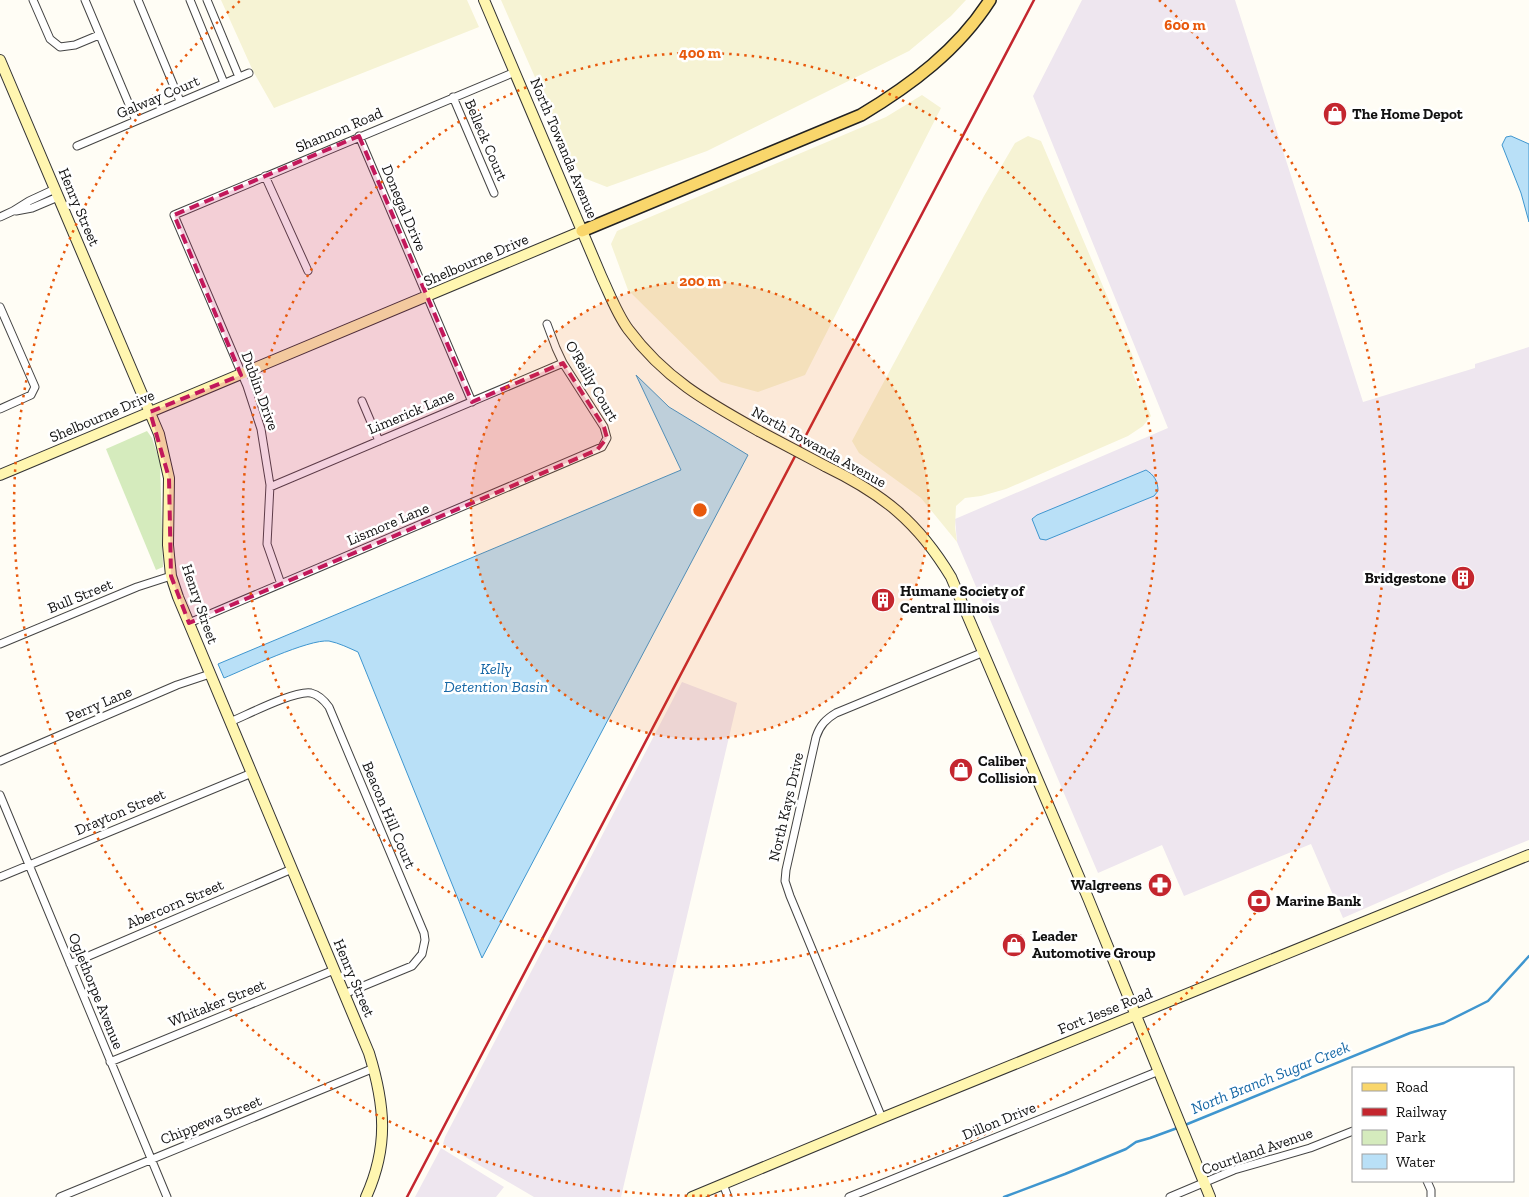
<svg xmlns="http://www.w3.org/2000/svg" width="1529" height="1197" font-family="'Zilla Slab',serif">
	<rect width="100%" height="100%" fill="#fffdf5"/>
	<path fill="#eee6ef" d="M1082 0H1235L1363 402 1475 368V364L1529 347V840L1446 873 1343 918 1311 844 1184 896 1162 845 1098 873 957 542 955 519 1168 428 1033 96Z
		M682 682 737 703 621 1197H534L443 1144 445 1137Z
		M441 1148 504 1187 496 1197H415Z"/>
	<path fill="#f6f3d4" d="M221 0H467L479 27 274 108 253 71Z
		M501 0H966L951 16 909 51 707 151 607 187 584 178 571 159Z
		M922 95 941 108 805 375 758 392 721 382 628 290 611 244 617 231 886 117Z
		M1028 136 1041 141 1134 359 1132 372 1151 416 1143 426 1128 436 1006 489 981 496 965 498 956 506 955 527 957 542 921 498 859 453 852 441 984 196 1015 143Z"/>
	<path fill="#d5ebbd" d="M147 431 152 438 160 462 163 567 156 570 106 449Z"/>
	<path fill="#b9e0f7" stroke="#3f96cf" d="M1511 136 1529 144V222L1521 193 1502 145 1506 137Z
		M636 375 669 407 748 455 482 958 358 652C349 648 339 643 329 641 308 639 246 669 224 678L218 664 681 470Z
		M1146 470C1154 475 1158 481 1158 491L1154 496 1046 540 1040 539 1032 519 1037 515Z"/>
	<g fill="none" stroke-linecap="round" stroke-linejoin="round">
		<path stroke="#3f96cf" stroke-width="2.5" d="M1185 1125 1410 1033 1444 1023 1488 1001 1529 956
			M1004 1197 1065 1174 1126 1149 1136 1142 1150 1138 1180 1127"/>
		<g stroke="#444" stroke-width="9">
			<path id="street" d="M33 0 50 39 60 47 75 45 99 35
				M85 0 136 121
				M138 0 180 101
				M190 0 224 83
				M207 0 239 77
				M453 97 494 193
				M359 136 472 402
				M77 146 249 73
				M265 176 308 271
				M16 211 32 208 58 197
				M0 217 13 211 29 201 55 189
				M0 307 35 387 31 395 0 409
				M362 401 379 441
				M270 487 563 363
				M281 584 267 544 270 485 261 429 247 386 174 215 515 72
				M189 623 602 447 607 438 604 427 563 363 556 348 547 324
				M0 644 137 587 171 576
				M230 722C247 715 295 690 311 693 319 695 324 700 329 707L424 933 425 940 422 954 412 966 344 994
				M0 761 177 685 210 674
				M0 795 167 1197
				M0 877 252 773
				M70 964 292 869
				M110 1062 334 970
				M882 1118 790 896 785 881 786 870 816 737C820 725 826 719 836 713L984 652
				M1427 1181 1431 1190V1197
				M723 1184 728 1197
				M60 1197 374 1068
				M849 1197 1159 1071
				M1170 1197 1234 1170 1310 1148 1353 1131"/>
		</g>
		<g stroke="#333" stroke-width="12">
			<path id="secondary" d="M484 0 602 278C610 295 617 314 628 329 665 379 707 402 759 431
				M0 60 159 434 169 478 168 545 171 576 178 597 369 1053C385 1105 389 1146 366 1197
				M825 466C883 494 918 522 951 577L1088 898 1210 1197
				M0 475 582 231
				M692 1197 882 1118 1529 855"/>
		</g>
		<g stroke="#222" stroke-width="14">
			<path id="primary" d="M582 231 861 115C911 85 958 50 990 0"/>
		</g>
		<use href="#street" stroke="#fff" stroke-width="7"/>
		<use href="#secondary" stroke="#fff6b0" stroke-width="10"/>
		<use href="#primary" stroke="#f9d66b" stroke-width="11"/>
		<path stroke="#c4262e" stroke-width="2.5" d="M407 1197 1034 0"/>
		<g stroke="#333" stroke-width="12" stroke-linecap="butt">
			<path id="secondary-bridge" d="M759 431 825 466"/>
		</g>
		<use href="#secondary-bridge" stroke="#fff6b0" stroke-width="10"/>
	</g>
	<path fill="#c2185b" fill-opacity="0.2" stroke="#c2185b" stroke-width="4" stroke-dasharray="10 6" stroke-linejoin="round" d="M359 136 472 402 563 363 604 427 607 438 597 450 189 623 171 576 169 478 150 412 241 375 174 215Z"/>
	<circle cx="700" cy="510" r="229" fill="#e8590c" fill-opacity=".12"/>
	<g fill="none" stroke="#e8590c" stroke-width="2.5" stroke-dasharray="2.5 5">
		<circle cx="700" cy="510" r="229"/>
		<circle cx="700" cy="510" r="457"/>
		<path d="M1159 0A686 686 0 1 1 241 0"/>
	</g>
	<defs>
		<g id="shop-disc" transform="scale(1.25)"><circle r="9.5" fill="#c4262e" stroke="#fff"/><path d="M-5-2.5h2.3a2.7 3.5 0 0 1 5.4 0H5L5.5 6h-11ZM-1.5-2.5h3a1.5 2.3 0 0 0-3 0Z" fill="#fff"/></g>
		<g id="building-disc" transform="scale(1.25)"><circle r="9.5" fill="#c4262e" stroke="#fff"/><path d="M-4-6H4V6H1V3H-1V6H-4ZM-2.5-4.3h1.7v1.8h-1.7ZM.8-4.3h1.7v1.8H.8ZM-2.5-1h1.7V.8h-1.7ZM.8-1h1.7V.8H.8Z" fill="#fff"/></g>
		<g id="pharmacy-disc" transform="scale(1.25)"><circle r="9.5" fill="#c4262e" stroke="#fff"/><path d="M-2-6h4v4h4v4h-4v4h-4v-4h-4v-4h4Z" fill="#fff"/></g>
		<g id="bank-disc" transform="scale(1.25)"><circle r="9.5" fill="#c4262e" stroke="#fff"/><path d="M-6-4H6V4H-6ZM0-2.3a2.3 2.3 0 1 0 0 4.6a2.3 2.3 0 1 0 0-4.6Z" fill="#fff"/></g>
	</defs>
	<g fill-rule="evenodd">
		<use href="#shop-disc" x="1335" y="114"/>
		<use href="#building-disc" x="1463" y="578"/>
		<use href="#building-disc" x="883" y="600"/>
		<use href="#shop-disc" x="961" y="770"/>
		<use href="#pharmacy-disc" x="1160" y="885"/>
		<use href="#bank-disc" x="1259" y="901"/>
		<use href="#shop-disc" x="1014" y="945"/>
	</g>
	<g text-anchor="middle" stroke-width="5" stroke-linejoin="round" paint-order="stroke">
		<g font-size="15" fill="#111" stroke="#fff">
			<text transform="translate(158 97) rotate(-23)" y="5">Galway Court</text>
			<text transform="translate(339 130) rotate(-23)" y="5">Shannon Road</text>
			<text transform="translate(486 140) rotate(67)" y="5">Belleck Court</text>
			<text transform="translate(564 148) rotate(67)" y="5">North Towanda Avenue</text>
			<text transform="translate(79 207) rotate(67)" y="5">Henry Street</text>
			<text transform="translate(404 208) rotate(67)" y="5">Donegal Drive</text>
			<text transform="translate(476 260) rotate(-23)" y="5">Shelbourne Drive</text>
			<text transform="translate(592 381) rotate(60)" y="5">O'Reilly Court</text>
			<text transform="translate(260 391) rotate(70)" y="5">Dublin Drive</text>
			<text transform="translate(411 412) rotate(-23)" y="5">Limerick Lane</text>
			<text transform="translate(102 416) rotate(-23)" y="5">Shelbourne Drive</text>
			<text transform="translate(819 447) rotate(29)" y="5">North Towanda Avenue</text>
			<text transform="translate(388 524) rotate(-23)" y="5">Lismore Lane</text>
			<text transform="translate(80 596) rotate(-22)" y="5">Bull Street</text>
			<text transform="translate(200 604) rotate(71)" y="5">Henry Street</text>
			<text transform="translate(99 704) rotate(-23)" y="5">Perry Lane</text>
			<text transform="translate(786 807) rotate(-77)" y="5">North Kays Drive</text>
			<text transform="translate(120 812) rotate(-23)" y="5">Drayton Street</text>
			<text transform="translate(389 815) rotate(67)" y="5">Beacon Hill Court</text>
			<text transform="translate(175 904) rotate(-23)" y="5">Abercorn Street</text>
			<text transform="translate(354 978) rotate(67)" y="5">Henry Street</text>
			<text transform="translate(96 991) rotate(68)" y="5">Oglethorpe Avenue</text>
			<text transform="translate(217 1003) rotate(-22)" y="5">Whitaker Street</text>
			<text transform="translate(1105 1011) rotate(-22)" y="5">Fort Jesse Road</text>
			<text transform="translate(211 1120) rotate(-22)" y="5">Chippewa Street</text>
			<text transform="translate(999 1121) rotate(-22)" y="5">Dillon Drive</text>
			<text transform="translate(1257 1151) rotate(-19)" y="5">Courtland Avenue</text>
		</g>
		<g font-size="15" font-weight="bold" fill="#111" stroke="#fff" text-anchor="start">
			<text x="1352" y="119">The Home Depot</text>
			<text x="1446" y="583" text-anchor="end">Bridgestone</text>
			<text x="900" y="596">Humane Society of<tspan x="900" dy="17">Central Illinois</tspan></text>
			<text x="978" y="766">Caliber<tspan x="978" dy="17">Collision</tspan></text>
			<text x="1142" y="890" text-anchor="end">Walgreens</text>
			<text x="1276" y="906">Marine Bank</text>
			<text x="1032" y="941">Leader<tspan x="1032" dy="17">Automotive Group</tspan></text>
		</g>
		<g font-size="16" font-style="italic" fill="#1768a6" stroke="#fff">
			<text x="496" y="674">Kelly<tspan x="496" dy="18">Detention Basin</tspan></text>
			<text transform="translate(1270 1077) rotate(-22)" y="6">North Branch Sugar Creek</text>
		</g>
	</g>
	<circle cx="700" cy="510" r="8" fill="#e8590c" stroke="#fff" stroke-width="2.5"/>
	<g font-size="15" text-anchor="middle" font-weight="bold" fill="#e8590c" stroke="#fff" stroke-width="5" stroke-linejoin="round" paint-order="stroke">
		<text x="1185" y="30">600 m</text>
		<text x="700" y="58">400 m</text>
		<text x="700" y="286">200 m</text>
	</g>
	<rect x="1352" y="1067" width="162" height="115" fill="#ffffff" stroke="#a0a0a0"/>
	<rect x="1362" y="1083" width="25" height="8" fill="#f9d66b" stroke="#a0a0a0"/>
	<text x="1396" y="1092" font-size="15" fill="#111111">Road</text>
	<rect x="1362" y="1108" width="25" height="8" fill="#c4262e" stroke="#a0a0a0"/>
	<text x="1396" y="1117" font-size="15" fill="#111111">Railway</text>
	<rect x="1362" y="1130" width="25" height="15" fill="#d5ebbd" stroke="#a0a0a0"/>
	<text x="1396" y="1142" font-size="15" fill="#111111">Park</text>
	<rect x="1362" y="1154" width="25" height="15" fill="#b9e0f7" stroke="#a0a0a0"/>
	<text x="1396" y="1167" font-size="15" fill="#111111">Water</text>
</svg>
